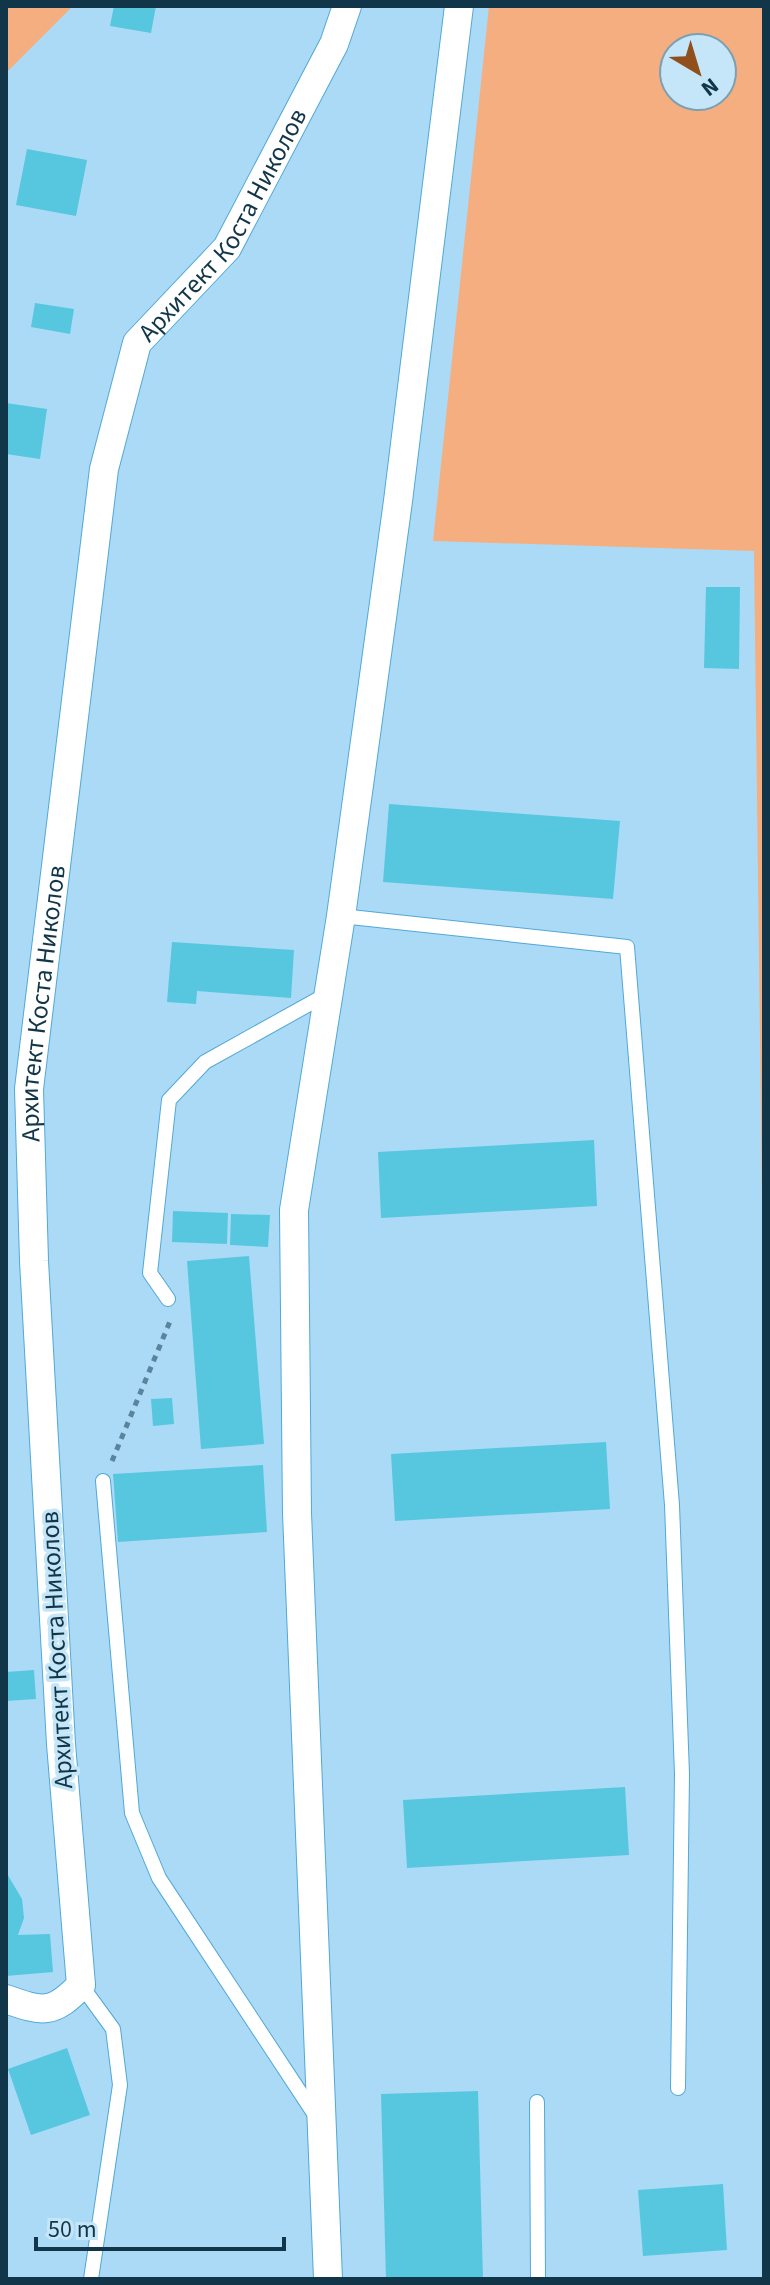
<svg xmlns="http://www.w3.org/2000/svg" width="770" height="2285" font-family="'Source Sans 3',sans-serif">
	<rect width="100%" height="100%" fill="#aadaf6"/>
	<path fill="#f5ae80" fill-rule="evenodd" d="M6 6H73L6 73Z
		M489 6H764V1366L754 551 433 541ZM674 48H722V96H674Z"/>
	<path fill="#57c7df" d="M114 6H156L151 33 110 26Z
		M27 149 87 160 76 216 16 205Z
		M35 303 74 309 70 334 31 327Z
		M6 403 47 409 40 459 6 454Z
		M706 587H740L739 669 704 668Z
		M389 804 620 821 613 899 383 882Z
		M172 942 294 950 291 998 197 991 196 1004 167 1002Z
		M594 1140 597 1206 381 1218 378 1152Z
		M173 1211 228 1213 227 1244 172 1242Z
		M231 1214 270 1215 268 1247 230 1245Z
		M249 1256 264 1444 201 1449 187 1261Z
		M172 1398 174 1424 153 1426 151 1399Z
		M606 1442 610 1509 395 1521 391 1454Z
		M263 1465 267 1532 118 1542 113 1474Z
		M34 1670 36 1699 6 1701V1672Z
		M625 1787 629 1855 407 1868 403 1800Z
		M6 1872 22 1899 24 1918 18 1935 50 1934 53 1972 6 1976Z
		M67 2048 90 2115 31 2135 8 2069Z
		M478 2091 483 2279H386L381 2094Z
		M723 2184 727 2250 643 2256 638 2190Z"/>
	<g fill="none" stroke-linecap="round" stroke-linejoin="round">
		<g stroke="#52a8d6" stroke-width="16">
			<path id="lane" d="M341 916 627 947 672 1505 682 1774 678 2088
				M168 1299 150 1273 169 1100 205 1062 329 993
				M103 1481 132 1813 159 1878 317 2118
				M81 1985 113 2029 120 2085 91 2279
				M537 2102 538 2279"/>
		</g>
		<g stroke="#52a8d6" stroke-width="30">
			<g id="street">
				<path id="s1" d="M6 1999C42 2012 53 2015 81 1985L61 1744 34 1261 29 1089 104 469 137 343 227 248 334 44 347 6"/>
				<path d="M328 2279 297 1513 294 1210 341 916 398 501 459 6"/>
			</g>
		</g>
		<path stroke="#5a849b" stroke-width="5" stroke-dasharray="6 6" stroke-linecap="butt" d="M112 1461 171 1319"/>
		<use href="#lane" stroke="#fff" stroke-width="14"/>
		<use href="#street" stroke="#fff" stroke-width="28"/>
	</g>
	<g text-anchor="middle" stroke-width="7" stroke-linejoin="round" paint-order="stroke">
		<g font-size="26" fill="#123649" stroke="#c5e5f8">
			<text dy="9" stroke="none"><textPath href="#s1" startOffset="1884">Архитект Коста Николов</textPath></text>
			<text dy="9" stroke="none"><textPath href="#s1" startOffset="1068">Архитект Коста Николов</textPath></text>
			<text transform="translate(56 1650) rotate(-93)" y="9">Архитект Коста Николов</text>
		</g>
	</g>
	<rect width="770" height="2285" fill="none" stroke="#123649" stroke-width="16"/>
	<g transform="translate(698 72) rotate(142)"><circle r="38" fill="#c5e5f8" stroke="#7d9fb2" stroke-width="2"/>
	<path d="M0-6L14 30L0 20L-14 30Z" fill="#914f1c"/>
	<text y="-12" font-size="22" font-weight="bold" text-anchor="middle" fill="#123649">N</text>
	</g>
	<path d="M36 2237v12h248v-12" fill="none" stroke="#123649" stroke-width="4"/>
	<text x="48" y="2237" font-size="24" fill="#123649" stroke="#c5e5f8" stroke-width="6" paint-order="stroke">50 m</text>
</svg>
